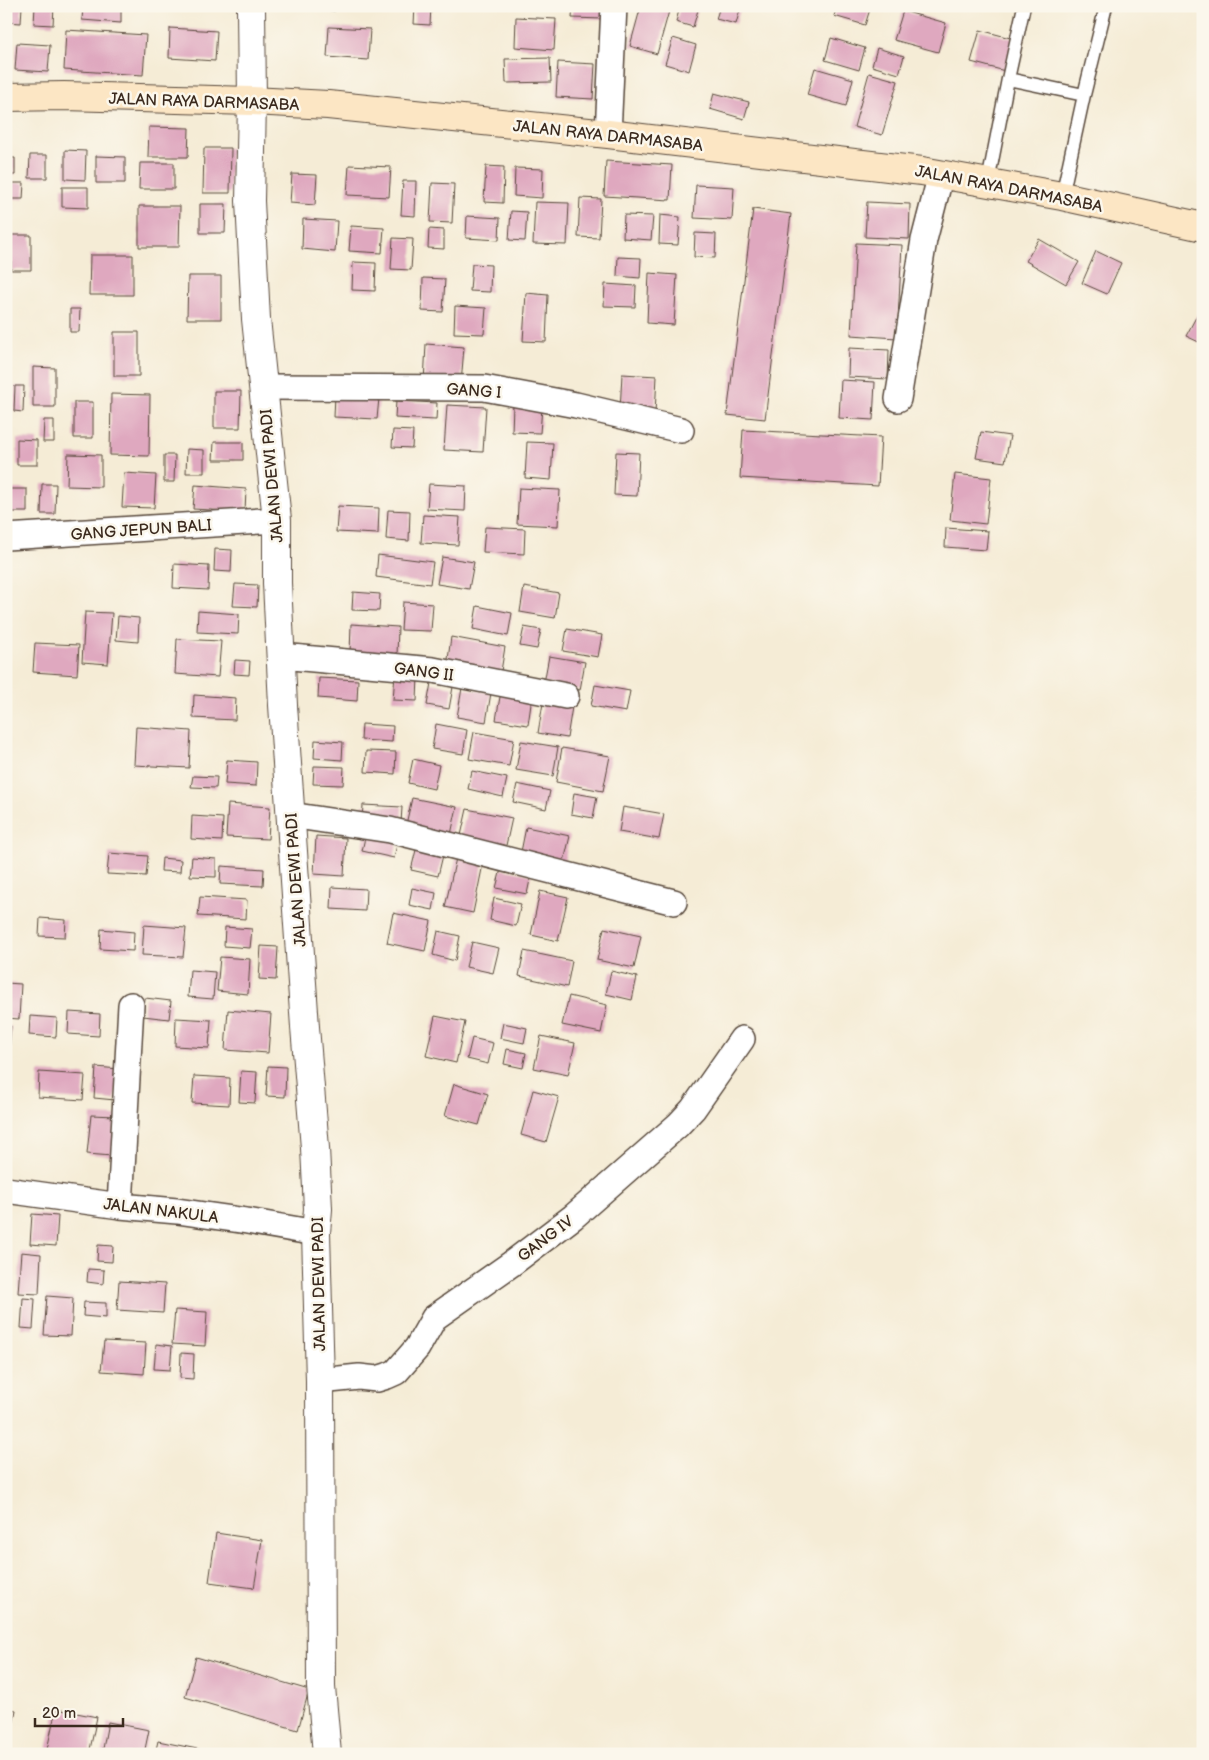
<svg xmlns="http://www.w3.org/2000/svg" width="1209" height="1760" font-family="'Balsamiq Sans',sans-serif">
	<rect width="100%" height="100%" fill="#fbf7ec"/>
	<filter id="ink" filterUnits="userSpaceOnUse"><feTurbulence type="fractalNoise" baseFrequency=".02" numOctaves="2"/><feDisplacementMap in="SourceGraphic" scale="10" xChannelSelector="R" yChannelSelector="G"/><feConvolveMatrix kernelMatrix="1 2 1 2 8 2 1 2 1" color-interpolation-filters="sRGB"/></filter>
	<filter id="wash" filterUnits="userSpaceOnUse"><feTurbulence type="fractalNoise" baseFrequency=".0096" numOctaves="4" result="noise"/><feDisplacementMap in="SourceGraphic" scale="20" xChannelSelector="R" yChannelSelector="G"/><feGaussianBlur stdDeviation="1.12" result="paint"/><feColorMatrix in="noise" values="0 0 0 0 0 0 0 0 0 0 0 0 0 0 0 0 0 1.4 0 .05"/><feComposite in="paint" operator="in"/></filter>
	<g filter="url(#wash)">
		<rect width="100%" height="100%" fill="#f5ecd6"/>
		<g id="blocks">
			<path fill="#dfa8bf" d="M6 6H22L21 23 6 22Z
				M35 6H54L53 25 34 24Z
				M83 6H121V23L82 20Z
				M312 6H336L335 11 311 9Z
				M415 6H431L430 25 414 24Z
				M573 6H604L603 19 572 18Z
				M641 6H651L669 11 657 54 630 46Z
				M680 6 698 10 693 27 676 22Z
				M720 6H741L736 24 716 19Z
				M837 6H871L865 25 834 16Z
				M903 11 946 23 938 52 894 40Z
				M516 17 556 19 554 50 515 47Z
				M329 27 370 29 368 60 327 57Z
				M170 28 217 31 215 61 169 58Z
				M66 30 146 35 143 75 64 70Z
				M980 30 1014 39 1005 71 971 62Z
				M673 38 696 45 689 71 665 64Z
				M831 38 865 48 859 70 825 60Z
				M17 43 50 45 48 72 15 70Z
				M877 48 904 56 899 74 872 66Z
				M550 58 551 82 506 83 505 59Z
				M558 62 595 64 593 99 556 97Z
				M815 68 853 79 846 106 807 95Z
				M869 73 898 81 882 135 854 127Z
				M714 93 749 102 744 119 710 109Z
				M149 127 189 128 188 157H148Z
				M204 148H231L230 193H203Z
				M65 150 86 151 85 180 65 179Z
				M30 155H47V178H29Z
				M96 156 125 157V183H96Z
				M6 158H15V175H6Z
				M606 161 672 165 670 200 604 196Z
				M140 163H174V189H139Z
				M349 165 391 167 389 197 347 195Z
				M486 166 504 167 503 203 484 202Z
				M515 168 543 169 542 198 514 196Z
				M292 174 317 175 315 205 290 203Z
				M403 181H416L415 216 401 215Z
				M6 183H24L23 199H6Z
				M432 183 454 184 452 223 430 222Z
				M696 185 734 187 732 220 694 218Z
				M62 187H88V208L62 207Z
				M580 198 601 199 599 238 578 237Z
				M535 202 569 203 567 245 533 244Z
				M867 202 910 204 909 239 865 237Z
				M200 204H226L225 233H200Z
				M139 206H180L179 247H139Z
				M753 209 791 214 765 419 727 415Z
				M511 211 527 212 525 241 509 240Z
				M624 215 653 216 651 240 623 238Z
				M660 215 680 217 678 245 659 244Z
				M467 216 500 218 499 240 466 238Z
				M303 219 337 221 335 252 302 249Z
				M351 226 384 228 382 253 349 251Z
				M429 229 444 230V249L428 248Z
				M695 233 716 234 715 258 694 257Z
				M11 235H31V270H11Z
				M393 238 413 239 411 270 391 269Z
				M1039 239 1079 262 1066 284 1026 261Z
				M856 243 902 245 897 338 851 335Z
				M1096 251 1121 263 1107 294 1082 283Z
				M90 255H133V295H89Z
				M618 257 641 258 640 278 617 276Z
				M353 262 376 263 375 291 352 290Z
				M472 264 491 265 490 292 470 291Z
				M649 273 677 275 674 325 647 323Z
				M188 276H221V319H187Z
				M423 278 445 279 443 312 422 311Z
				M605 284 636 286 635 307 604 306Z
				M526 293 548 295 546 342 523 341Z
				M1203 304V344L1186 336Z
				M455 306 486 308 484 334 454 333Z
				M70 309H80L79 332H70Z
				M114 332H139V376H114Z
				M426 344 464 347 461 384 424 382Z
				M849 348 889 350 888 379 848 377Z
				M33 367 55 368V407H33Z
				M622 374 657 376 655 413 620 411Z
				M841 380 875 382 873 420 839 418Z
				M15 386H24L23 412 14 411Z
				M214 391H241L240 428H214Z
				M111 394 150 395 149 456 110 455Z
				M335 395 379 398 377 419 334 417Z
				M396 401 437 403 436 420 395 418Z
				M74 402H93V438H74Z
				M447 405 486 407 483 452 444 450Z
				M513 405 542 407 540 433 512 432Z
				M44 420H54V442H43Z
				M393 430 413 431 412 448 392 447Z
				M743 430 881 437 878 486 740 478Z
				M981 432 1010 436 1005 462 976 458Z
				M17 439 37 440V465H17Z
				M214 442H243V460H213Z
				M527 442 553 443 551 480 525 478Z
				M187 449 204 450V473H186Z
				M616 452 639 453 637 496 614 495Z
				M68 454 101 455V487L67 486Z
				M164 455H175L174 482H164Z
				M124 473 156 475 154 508 122 507Z
				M955 474 991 478 986 524 950 520Z
				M42 484H56L55 514H41Z
				M429 484 466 486 465 511 427 509Z
				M195 485 246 489 245 512 193 509Z
				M519 488 560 490 558 526 517 524Z
				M6 489H27V512H6Z
				M338 506 379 508 378 534 336 532Z
				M388 510 410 511 409 541 386 539Z
				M423 515 460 517 458 545 421 543Z
				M485 527 525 529 524 554 483 552Z
				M946 528 988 531 986 550 945 547Z
				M215 549 232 550 231 572 214 571Z
				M378 555 433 562 430 584 376 577Z
				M442 557 474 562 469 589 437 584Z
				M174 564 209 566 208 590 173 588Z
				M235 584 258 585 257 607 233 606Z
				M524 587 559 593 555 618 520 612Z
				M353 592 380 594 379 611 352 610Z
				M403 602 433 604 431 631 401 630Z
				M477 606 512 613 508 636 473 629Z
				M198 611 239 614 238 634 197 632Z
				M85 612 112 613 108 664 82 662Z
				M118 616 139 618 138 642 116 640Z
				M351 624 398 627 397 656 350 654Z
				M524 627 541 630 537 649 520 646Z
				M567 629 602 635 598 657 563 651Z
				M451 637 505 647 500 677 447 667Z
				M177 639 221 641 218 677 175 674Z
				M35 643 79 645 77 675 33 672Z
				M549 656 585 662 580 690 544 683Z
				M235 660 250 661 249 675 234 674Z
				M395 674 418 676 417 701 393 700Z
				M319 678 358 680 357 701 318 698Z
				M431 683 453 687 449 709 427 705Z
				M595 685 630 691 626 712 591 706Z
				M462 688 491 693 486 722 457 717Z
				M501 691 532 697 528 725 496 720Z
				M194 695 236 698 235 720 193 718Z
				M543 703 572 707 567 738 538 733Z
				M362 724 393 726 392 742 361 740Z
				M436 724 467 730 463 754 432 749Z
				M136 727 191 731 189 768 134 765Z
				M474 732 514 739 509 766 469 759Z
				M315 740 343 742 342 760 314 758Z
				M521 741 558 747 553 776 516 770Z
				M562 748 610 756 603 791 556 782Z
				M366 751 396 752 395 774 365 772Z
				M413 759 439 765 434 789 408 783Z
				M227 760 257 762 256 786 225 784Z
				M314 766 344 767 343 785 313 784Z
				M472 771 507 778 503 797 468 789Z
				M193 776 217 777 216 788 191 787Z
				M517 784 550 791 546 809 513 802Z
				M574 793 597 797 593 818 571 814Z
				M412 798 457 807 450 839 405 829Z
				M228 804 270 807 268 839 226 837Z
				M363 805 402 807 401 823 362 821Z
				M623 807 664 814 659 839 619 832Z
				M467 809 512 818 505 850 460 840Z
				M192 816 223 818 222 841 191 839Z
				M526 827 570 836 563 866 520 857Z
				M366 833 398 840 394 858 362 851Z
				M316 836 346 838 344 876 314 874Z
				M417 846 444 851 438 876 411 870Z
				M109 853 148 856 146 876 107 874Z
				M192 857 216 859V877L190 876Z
				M162 858 181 860 180 872 161 871Z
				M456 858 483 864 473 913 445 907Z
				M221 866 264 869 263 886 220 884Z
				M501 869 531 875 527 894 496 888Z
				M332 887 366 889 365 911 331 909Z
				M412 888 436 893 433 910 409 905Z
				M540 891 568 897 558 941 531 935Z
				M200 897 247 900 246 919 198 916Z
				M494 898 521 904 516 926 490 920Z
				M393 913 431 921 425 951 387 943Z
				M40 918 66 920 65 937 39 936Z
				M144 925 186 928 183 957 142 955Z
				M225 927 252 929 250 948 224 946Z
				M604 928 641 936 634 968 597 960Z
				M101 929 134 932 133 951 100 949Z
				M438 931 460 936 455 961 433 955Z
				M472 942 499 948 493 973 466 967Z
				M261 946 278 947 276 980 259 979Z
				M524 951 572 961 567 987 519 976Z
				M220 957 250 959 248 994 217 991Z
				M190 970 215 972 213 999 188 997Z
				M611 971 637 977 632 1000 606 994Z
				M6 983 21 984 19 1019 6 1018Z
				M569 996 607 1005 601 1033 562 1025Z
				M145 998 171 1001 169 1019 143 1016Z
				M228 1010 271 1014 268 1053 225 1050Z
				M69 1012 100 1014 99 1036 68 1034Z
				M30 1016 57 1018 56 1037 29 1035Z
				M435 1016 465 1022 456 1063 426 1056Z
				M176 1018 211 1020 209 1048 175 1046Z
				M503 1023 527 1028 524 1043 500 1038Z
				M6 1026H11L9 1053H6Z
				M541 1036 575 1043 568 1075 534 1068Z
				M472 1038 493 1043 488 1064 467 1059Z
				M507 1049 526 1053 523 1068 504 1064Z
				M268 1066 286 1067 285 1097 266 1096Z
				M96 1067 119 1069 115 1100 94 1098Z
				M241 1071 257 1072 255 1103 239 1102Z
				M39 1072 85 1075 83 1100 38 1097Z
				M194 1076 230 1078 229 1105 192 1103Z
				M454 1084 488 1094 479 1125 445 1116Z
				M533 1090 559 1097 546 1142 521 1135Z
				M91 1115 116 1116 112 1156 87 1154Z
				M32 1214 58 1216 56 1246 30 1244Z
				M98 1245 113 1246 112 1262 97 1261Z
				M21 1252 41 1254 39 1294 18 1293Z
				M88 1269 104 1270 103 1284 87 1282Z
				M119 1281 165 1284 163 1313 117 1310Z
				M47 1296 73 1298 71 1336 44 1335Z
				M23 1298 35 1299 33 1329 21 1328Z
				M84 1302 106 1303V1318L83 1316Z
				M175 1310 207 1312 205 1346 172 1344Z
				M6 1340 11 1341 8 1391H6Z
				M104 1341 146 1343 144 1374 101 1371Z
				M156 1344 172 1346 170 1370 154 1369Z
				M181 1353 194 1354 193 1379 180 1378Z
				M216 1533 262 1540 254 1588 209 1582Z
				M196 1657 309 1690 298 1730 185 1697Z
				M6 1708 16 1710 10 1740 6 1739Z
				M56 1709 97 1717 89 1754H46Z
				M108 1722 149 1730 144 1754H102Z
				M158 1741 217 1753V1754H155Z"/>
		</g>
	</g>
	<g filter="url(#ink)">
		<use href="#blocks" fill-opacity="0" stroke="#57473a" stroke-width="1"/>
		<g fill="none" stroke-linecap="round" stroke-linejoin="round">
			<g stroke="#57473a" stroke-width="15">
				<path id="service" d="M1008 79 1084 95
					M988 182 1008 79 1024 6
					M1062 196 1084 95 1106 6"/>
			</g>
			<g stroke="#57473a" stroke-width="28">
				<path id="minor" d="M608 134 614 6
					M263 387 484 388 576 405 681 430
					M898 399 924 240 941 174
					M6 537 277 520
					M281 656 433 670 566 696
					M290 815 390 830 674 902
					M6 1190 120 1206 177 1211 247 1221 316 1233
					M120 1206 131 1005
					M320 1381 359 1377 377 1379 387 1376 396 1372 417 1348 434 1318 511 1264 573 1217 678 1125 693 1109 742 1039"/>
			</g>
			<g stroke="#57473a" stroke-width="30">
				<path id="tertiary" d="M251 6 252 101 250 201 256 319 277 520V583L283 705 305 1027 315 1148 318 1209 316 1233 320 1381 321 1687 327 1754"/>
			</g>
			<g stroke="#57473a" stroke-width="30">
				<path id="secondary" d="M6 97 64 96 252 101 328 105 608 134 922 171 1062 196 1203 227"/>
			</g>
			<use href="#service" stroke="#fff" stroke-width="12"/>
			<use href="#minor" stroke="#fff" stroke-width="25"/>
			<use href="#tertiary" stroke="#fff" stroke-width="28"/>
			<use href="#secondary" stroke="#fce6c4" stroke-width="28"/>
		</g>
	</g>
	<g text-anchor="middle" stroke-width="5" stroke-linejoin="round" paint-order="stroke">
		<g font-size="16" fill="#3b2a1e" stroke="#fbf7ec">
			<text transform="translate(204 101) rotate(2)" y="6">JALAN RAYA DARMASABA</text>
			<text transform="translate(608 135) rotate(6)" y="6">JALAN RAYA DARMASABA</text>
			<text transform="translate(1009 188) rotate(11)" y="6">JALAN RAYA DARMASABA</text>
			<text transform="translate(474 390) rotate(4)" y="6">GANG I</text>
			<text transform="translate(271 476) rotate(-95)" y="6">JALAN DEWI PADI</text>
			<text transform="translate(141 529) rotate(-4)" y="6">GANG JEPUN BALI</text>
			<text transform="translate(424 671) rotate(7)" y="6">GANG II</text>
			<text transform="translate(295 880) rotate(-94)" y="6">JALAN DEWI PADI</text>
			<text transform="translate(161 1210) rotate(7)" y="6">JALAN NAKULA</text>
			<text transform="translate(545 1238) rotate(-37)" y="6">GANG IV</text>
			<text transform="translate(318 1284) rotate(-91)" y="6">JALAN DEWI PADI</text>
		</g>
	</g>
	<rect width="1209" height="1760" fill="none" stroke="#fbf7ec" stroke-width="25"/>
	<path d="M35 1718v8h88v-8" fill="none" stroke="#3b2a1e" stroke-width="2.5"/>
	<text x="42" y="1718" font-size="15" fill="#3b2a1e" stroke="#fbf7ec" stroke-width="4" paint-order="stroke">20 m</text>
</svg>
